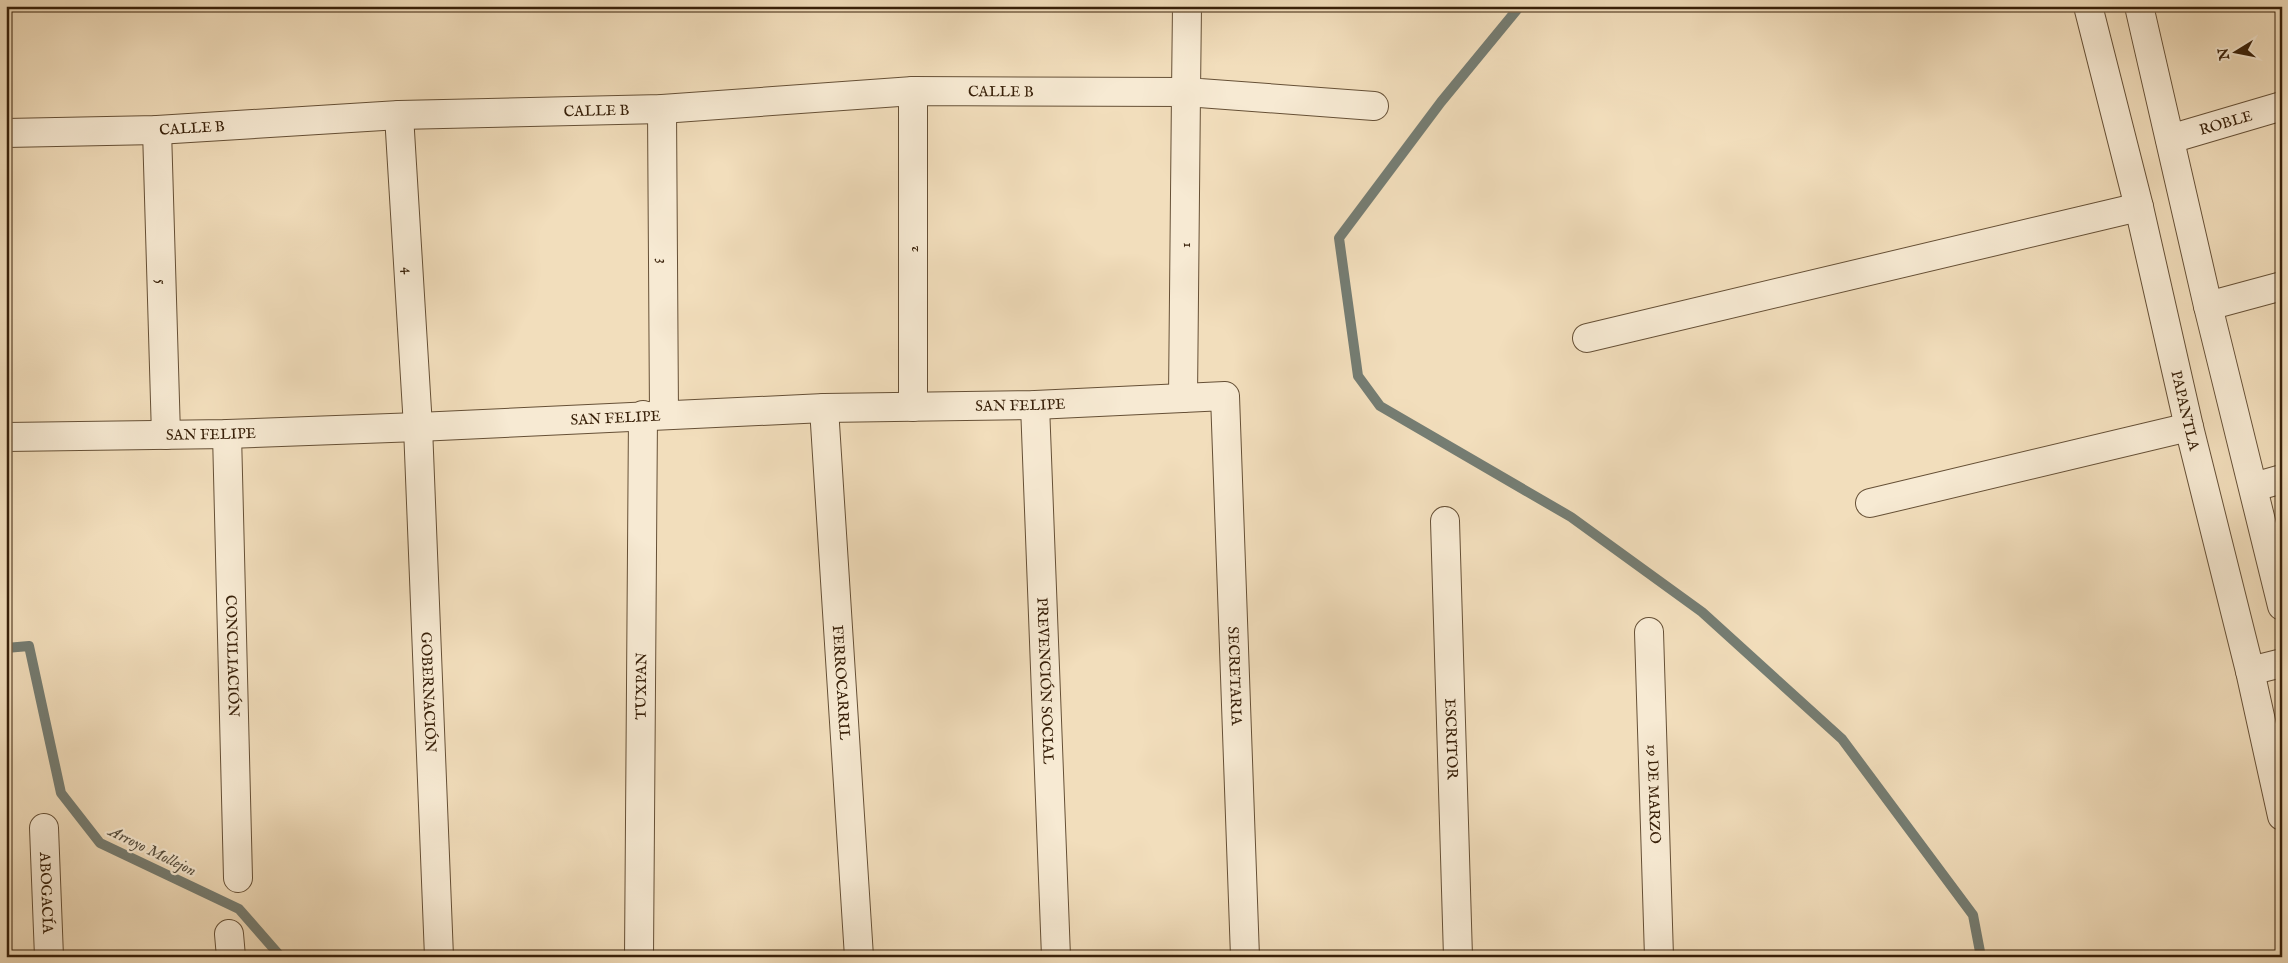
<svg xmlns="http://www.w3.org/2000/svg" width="2288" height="963" font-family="'IM FELL English',serif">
	<rect width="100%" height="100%" fill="#f2debc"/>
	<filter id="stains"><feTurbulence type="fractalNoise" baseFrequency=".004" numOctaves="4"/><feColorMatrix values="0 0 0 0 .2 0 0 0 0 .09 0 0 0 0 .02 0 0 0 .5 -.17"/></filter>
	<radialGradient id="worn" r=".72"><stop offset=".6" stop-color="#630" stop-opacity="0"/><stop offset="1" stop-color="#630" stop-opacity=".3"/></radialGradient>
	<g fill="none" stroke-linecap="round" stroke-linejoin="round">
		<path stroke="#757d73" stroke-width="10" d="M1520 6 1441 102 1339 238 1358 376 1380 406 1571 517 1702 612 1842 739 1973 915 1981 957
			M6 648 29 646 61 793 100 843 239 909 281 957"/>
		<g stroke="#665036" stroke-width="30">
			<g id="minor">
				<path d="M1187 6 1186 92 1374 106"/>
				<path id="s1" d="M2088 6 2139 207 2189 427 2250 671 2282 816"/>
				<path d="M2139 6 2208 306 2282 606"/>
				<path id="s2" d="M662 109 664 414"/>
				<path id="s3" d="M399 115 418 427 439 957"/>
				<path id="s4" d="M157 130 166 435"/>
				<path id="s5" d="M6 133 157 130 399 115 662 109 913 91 1186 92 1183 398"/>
				<path id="s6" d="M2170 139 2282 106"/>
				<path d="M2208 306 2282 286"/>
				<path d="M1587 338 2139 207"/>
				<path id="s7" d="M1035 405 1056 957"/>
				<path d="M913 407V91"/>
				<path id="s8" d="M824 408 859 957"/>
				<path id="s9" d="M227 434 238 878"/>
				<path id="s10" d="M6 437 227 434 418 427 824 408 1035 405 1225 396 1245 957"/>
				<path d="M2254 487 2282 479"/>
				<path d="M1870 503 2189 427"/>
				<path id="s11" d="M1445 521 1458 957"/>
				<path id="s12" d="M1649 632 1659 957"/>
				<path d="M2250 671 2282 663"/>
				<path id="s13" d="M44 828 49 957"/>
				<path d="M229 934 231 957"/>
				<path id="s14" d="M639 957 643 415"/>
			</g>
		</g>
		<use href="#minor" stroke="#f7ead3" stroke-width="28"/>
	</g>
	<g text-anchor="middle" stroke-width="4.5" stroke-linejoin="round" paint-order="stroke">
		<g font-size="15" fill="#382009" stroke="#f7ead3">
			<text dy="5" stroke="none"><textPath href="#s5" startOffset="996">CALLE B</textPath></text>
			<text dy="5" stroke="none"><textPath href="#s5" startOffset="591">CALLE B</textPath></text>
			<text dy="5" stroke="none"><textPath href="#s6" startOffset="58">ROBLE</textPath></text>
			<text dy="5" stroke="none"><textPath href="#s5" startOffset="186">CALLE B</textPath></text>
			<text transform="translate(1185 245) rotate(-89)" y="5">1</text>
			<text transform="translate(913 249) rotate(-90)" y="5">2</text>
			<text dy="5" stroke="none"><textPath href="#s2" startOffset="152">3</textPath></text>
			<text dy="5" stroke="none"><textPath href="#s3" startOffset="156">4</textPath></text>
			<text dy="5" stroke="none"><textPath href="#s4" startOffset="152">5</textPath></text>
			<text dy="5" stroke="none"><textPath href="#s10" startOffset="1015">SAN FELIPE</textPath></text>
			<text dy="5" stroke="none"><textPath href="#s1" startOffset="416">PAPANTLA</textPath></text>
			<text dy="5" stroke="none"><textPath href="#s10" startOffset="610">SAN FELIPE</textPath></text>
			<text dy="5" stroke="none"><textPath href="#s10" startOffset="205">SAN FELIPE</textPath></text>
			<text dy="5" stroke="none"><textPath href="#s9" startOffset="222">CONCILIACIÓN</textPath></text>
			<text dy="5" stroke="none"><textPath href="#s10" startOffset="1500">SECRETARIA</textPath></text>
			<text dy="5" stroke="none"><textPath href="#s7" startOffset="276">PREVENCIÓN SOCIAL</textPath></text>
			<text dy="5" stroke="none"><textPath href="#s8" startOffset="275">FERROCARRIL</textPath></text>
			<text dy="5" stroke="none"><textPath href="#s14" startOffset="271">TUXPAN</textPath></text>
			<text dy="5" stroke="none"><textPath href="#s3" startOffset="578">GOBERNACIÓN</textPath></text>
			<text dy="5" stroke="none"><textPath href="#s11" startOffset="218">ESCRITOR</textPath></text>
			<text dy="5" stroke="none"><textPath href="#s12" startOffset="162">19 DE MARZO</textPath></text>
			<text dy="5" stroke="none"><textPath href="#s13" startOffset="65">ABOGACÍA</textPath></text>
		</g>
		<g font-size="16" font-style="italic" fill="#564e3e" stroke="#f7ead3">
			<text transform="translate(153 850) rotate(26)" y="6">Arroyo Mollejon</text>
		</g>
	</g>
	<rect width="2288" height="963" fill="none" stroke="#f2debc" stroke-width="25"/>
	<rect x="8" y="8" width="2273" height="948" fill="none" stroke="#382009" stroke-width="2.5"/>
	<rect x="12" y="12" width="2263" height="938" fill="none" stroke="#382009"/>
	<g transform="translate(2236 52) rotate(260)" stroke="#f7ead3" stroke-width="4" paint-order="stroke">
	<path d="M0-4L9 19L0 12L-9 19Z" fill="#382009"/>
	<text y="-8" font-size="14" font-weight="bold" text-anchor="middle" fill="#382009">N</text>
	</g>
	<rect width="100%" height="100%" filter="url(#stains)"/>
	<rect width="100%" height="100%" fill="url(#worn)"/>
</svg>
